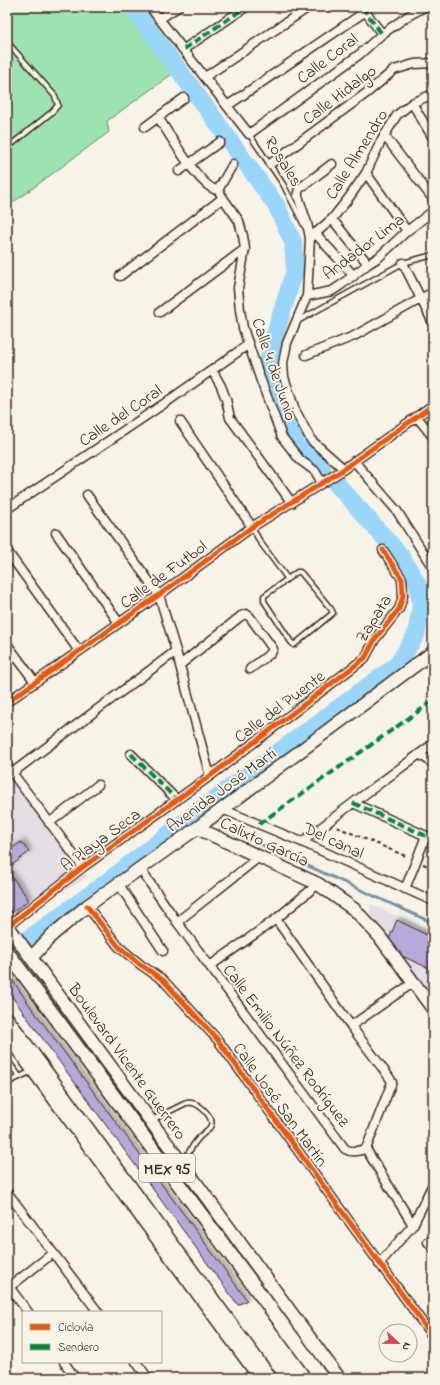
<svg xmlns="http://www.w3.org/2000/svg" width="440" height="1385" font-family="'Indie Flower',sans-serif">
	<defs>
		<filter id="shadow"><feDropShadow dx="3.5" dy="-3.5" stdDeviation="2" flood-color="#0004"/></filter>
	</defs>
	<rect width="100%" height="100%" fill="#f7f3e8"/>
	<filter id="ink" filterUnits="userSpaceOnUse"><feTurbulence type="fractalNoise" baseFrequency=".025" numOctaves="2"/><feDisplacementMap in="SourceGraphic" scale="8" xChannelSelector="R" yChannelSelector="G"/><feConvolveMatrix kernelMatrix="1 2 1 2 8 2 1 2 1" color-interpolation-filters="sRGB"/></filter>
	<g filter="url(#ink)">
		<path fill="#e3dde4" d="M7 756 88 877 9 922 7 918Z
			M370 904 433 931V1003L370 915Z"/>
		<path fill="#9ce3b1" stroke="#6c8668" d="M7 7H127L175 72 107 121 109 132 7 207Z"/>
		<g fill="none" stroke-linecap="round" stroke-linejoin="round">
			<path stroke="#7491a2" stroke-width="3" d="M196 813 199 814
				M221 826 433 923"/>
			<path stroke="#9ad6fa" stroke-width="18" d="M132 7 195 92 276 205 293 242 295 270 275 334 266 371 285 418 322 469
				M27 940 99 888 196 813 397 665 416 635 421 606 418 585 400 555 335 482"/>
		</g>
		<path fill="#b5a9d9" stroke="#3b2a1e" filter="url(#shadow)" d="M433 416V428L427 421Z
			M21 842 29 852 7 869V845L11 849Z
			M7 870 29 900 12 913 7 906Z
			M397 920 433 938V970L402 956 389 939Z
			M7 972 28 1003 247 1300 238 1305 75 1083 7 990Z"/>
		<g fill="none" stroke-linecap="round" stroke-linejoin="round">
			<g stroke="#3b2a1e" stroke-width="7">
				<path id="lane" d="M7 42 55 96 58 105 52 112 7 148
					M249 134 283 184 305 227
					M296 322 403 263 433 255
					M252 527 260 542 287 578
					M297 572H300L302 574 331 609 333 613 294 645 291 642 264 601V596Z
					M7 1060 20 1077
					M7 1083 32 1071
					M152 1120 186 1103C195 1102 199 1105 205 1111 208 1115 213 1119 211 1125 210 1129 206 1131 203 1134 194 1141 189 1152 183 1162"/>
			</g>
			<g stroke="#3b2a1e" stroke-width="11">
				<path id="street" d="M150 7 249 134 360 54 382 34 408 16 424 7
					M362 7 382 34
					M159 19 178 7
					M184 49 246 7
					M205 77 309 7
					M412 103 433 138
					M227 106 366 11
					M158 117C168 132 201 190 218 190
					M145 127 184 98
					M384 135 433 199
					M233 164 218 190 223 198 239 221 243 236 245 249 238 288 240 310 243 328 260 378 282 437 300 460 315 471 322 483
					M270 164 368 92 394 70 414 64 433 63
					M332 164 299 189 298 192V196L307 223 310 238 307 296 287 343 283 363 284 377 295 410 311 440 344 469
					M179 171 220 142
					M366 173 407 231
					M332 219 368 264
					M315 233 354 276
					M310 238 332 219 348 199 366 173 380 143 397 115 412 103 433 94
					M403 263 433 323
					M120 276 223 198
					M307 296 332 291 341 285 368 264 379 257 407 231 433 211
					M160 312 245 249
					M306 355 354 336 433 292
					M212 370 221 386 226 399 230 418 292 503
					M417 417 433 437
					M180 421 252 527
					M354 461 397 511 433 568
					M87 495 159 595 176 651 210 776
					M7 509 168 401 249 344
					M56 533 119 623
					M7 551 79 651
					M7 644 35 682
					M180 665 241 616 246 614 250 617 273 649 271 653 250 669
					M7 702 159 595 252 527 338 473 433 405
					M131 754 177 800
					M419 754 433 763
					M7 766 83 867
					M12 773 176 651
					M353 803 433 839
					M222 809 302 842 433 901
					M49 823 98 785
					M302 842 353 803 433 744
					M140 869 177 922 345 1149C352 1153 358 1151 366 1149
					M118 883 163 951
					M405 889 426 836
					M87 906 119 947 141 965 163 980 217 1039 433 1337
					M276 919 351 1026 389 1077 392 1082 366 1149
					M177 922 259 857
					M8 926 83 867 210 776 365 658 375 639 399 609 403 596 402 579 383 550
					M210 966 276 919 318 884
					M351 1026 414 982
					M366 1149 413 1225
					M7 1192 98 1312
					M428 1242 433 1248
					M379 1264 413 1225 433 1184
					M7 1284 28 1312
					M7 1289 53 1253
					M64 1362 75 1378
					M136 1362 148 1378
					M7 1375 9 1378"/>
			</g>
			<g stroke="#3b2a1e" stroke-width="15">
				<path id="secondary" d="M197 828 318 884 355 910 379 936 433 1009
					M7 925 339 1378
					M32 957 52 935 87 906 197 828 433 652
					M7 1035 260 1378"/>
			</g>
			<g stroke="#3b2a1e" stroke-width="16">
				<path id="primary" d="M7 952 322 1378
					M7 1019 270 1378"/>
			</g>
			<path stroke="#3b2a1e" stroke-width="2" stroke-dasharray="4 3" stroke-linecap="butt" d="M337 827 408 857
				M423 864 433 868"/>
			<use href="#lane" stroke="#f7f3e8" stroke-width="4"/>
			<use href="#street" stroke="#f7f3e8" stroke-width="8"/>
			<use href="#secondary" stroke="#f7f3e8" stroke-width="12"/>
			<use href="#primary" stroke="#f7f3e8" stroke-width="13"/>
			<path stroke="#00873e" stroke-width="4" stroke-dasharray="8 4" stroke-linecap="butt" d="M362 7 382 34
				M184 49 246 7
				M131 754 177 800
				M353 803 433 839
				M259 824 433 701"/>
			<g stroke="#f7f3e8" stroke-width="8">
				<path id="cycleway" d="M7 702 159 595 252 527 338 473 433 405
					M87 906 119 947 141 965 163 980 217 1039 433 1337
					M8 926 83 867 210 776 365 658 375 639 399 609 403 596 402 579 383 550"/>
			</g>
			<use href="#cycleway" stroke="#e8590c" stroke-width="5"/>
		</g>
	</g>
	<g text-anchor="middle" stroke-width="4" stroke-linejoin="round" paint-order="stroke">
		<rect fill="#f7f3e8" stroke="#73665b" stroke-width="1" x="139" y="1154" width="56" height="28" rx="3"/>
		<g font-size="16" font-weight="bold" fill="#3b2a1e">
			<text x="167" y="1174">MEX 95</text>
		</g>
		<g font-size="17" fill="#3b2a1e" stroke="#f7f3e8">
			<text transform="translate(327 58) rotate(-37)" y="6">Calle Coral</text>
			<text transform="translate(339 94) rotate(-37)" y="6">Calle Hidalgo</text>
			<text transform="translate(356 154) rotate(-58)" y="6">Calle Almendro</text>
			<text transform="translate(284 161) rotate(58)" y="6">Rosales</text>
			<text transform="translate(363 246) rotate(-37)" y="6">Andador Lima</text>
			<text transform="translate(275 369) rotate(71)" y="6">Calle 4 de Junio</text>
			<text transform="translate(120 415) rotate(-34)" y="6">Calle del Coral</text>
			<text transform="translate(163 574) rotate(-36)" y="6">Calle de Futbol</text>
			<text transform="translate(373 618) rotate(-58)" y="6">Zapata</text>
			<text transform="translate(279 706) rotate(-37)" y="6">Calle del Puente</text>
			<text transform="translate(221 789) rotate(-36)" y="6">Avenida José Martí</text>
			<text transform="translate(100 839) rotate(-36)" y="6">A Playa Seca</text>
			<text transform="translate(334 840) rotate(25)" y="6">Del canal</text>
			<text transform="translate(265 841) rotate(25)" y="6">Calixto García</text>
			<text transform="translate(287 1045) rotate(53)" y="6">Calle Emilio Núñez Rodríguez</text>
			<text transform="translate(128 1061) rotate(54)" y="6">Boulevard Vicente Guerrero</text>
			<text transform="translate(281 1104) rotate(54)" y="6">Calle José San Martín</text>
		</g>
	</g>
	<rect width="440" height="1385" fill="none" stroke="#f7f3e8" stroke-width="24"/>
	<rect x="12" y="12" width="416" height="1361" fill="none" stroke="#3b2a1e" stroke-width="1.5" filter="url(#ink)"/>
	<rect x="22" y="1311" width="140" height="52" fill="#f7f3e8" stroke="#aca397"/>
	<rect x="30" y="1324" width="20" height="6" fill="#e8590c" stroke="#aca397"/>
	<text x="58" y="1331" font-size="12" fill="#3b2a1e">Ciclovía</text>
	<rect x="30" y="1344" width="20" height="6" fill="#00873e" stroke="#aca397"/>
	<text x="58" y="1351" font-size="12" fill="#3b2a1e">Sendero</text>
	<g transform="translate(398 1343) rotate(112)"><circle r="19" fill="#f7f3e8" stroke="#aca397"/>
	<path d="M0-3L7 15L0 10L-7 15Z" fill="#d1495b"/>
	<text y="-6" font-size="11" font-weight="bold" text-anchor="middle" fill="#3b2a1e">N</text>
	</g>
</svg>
